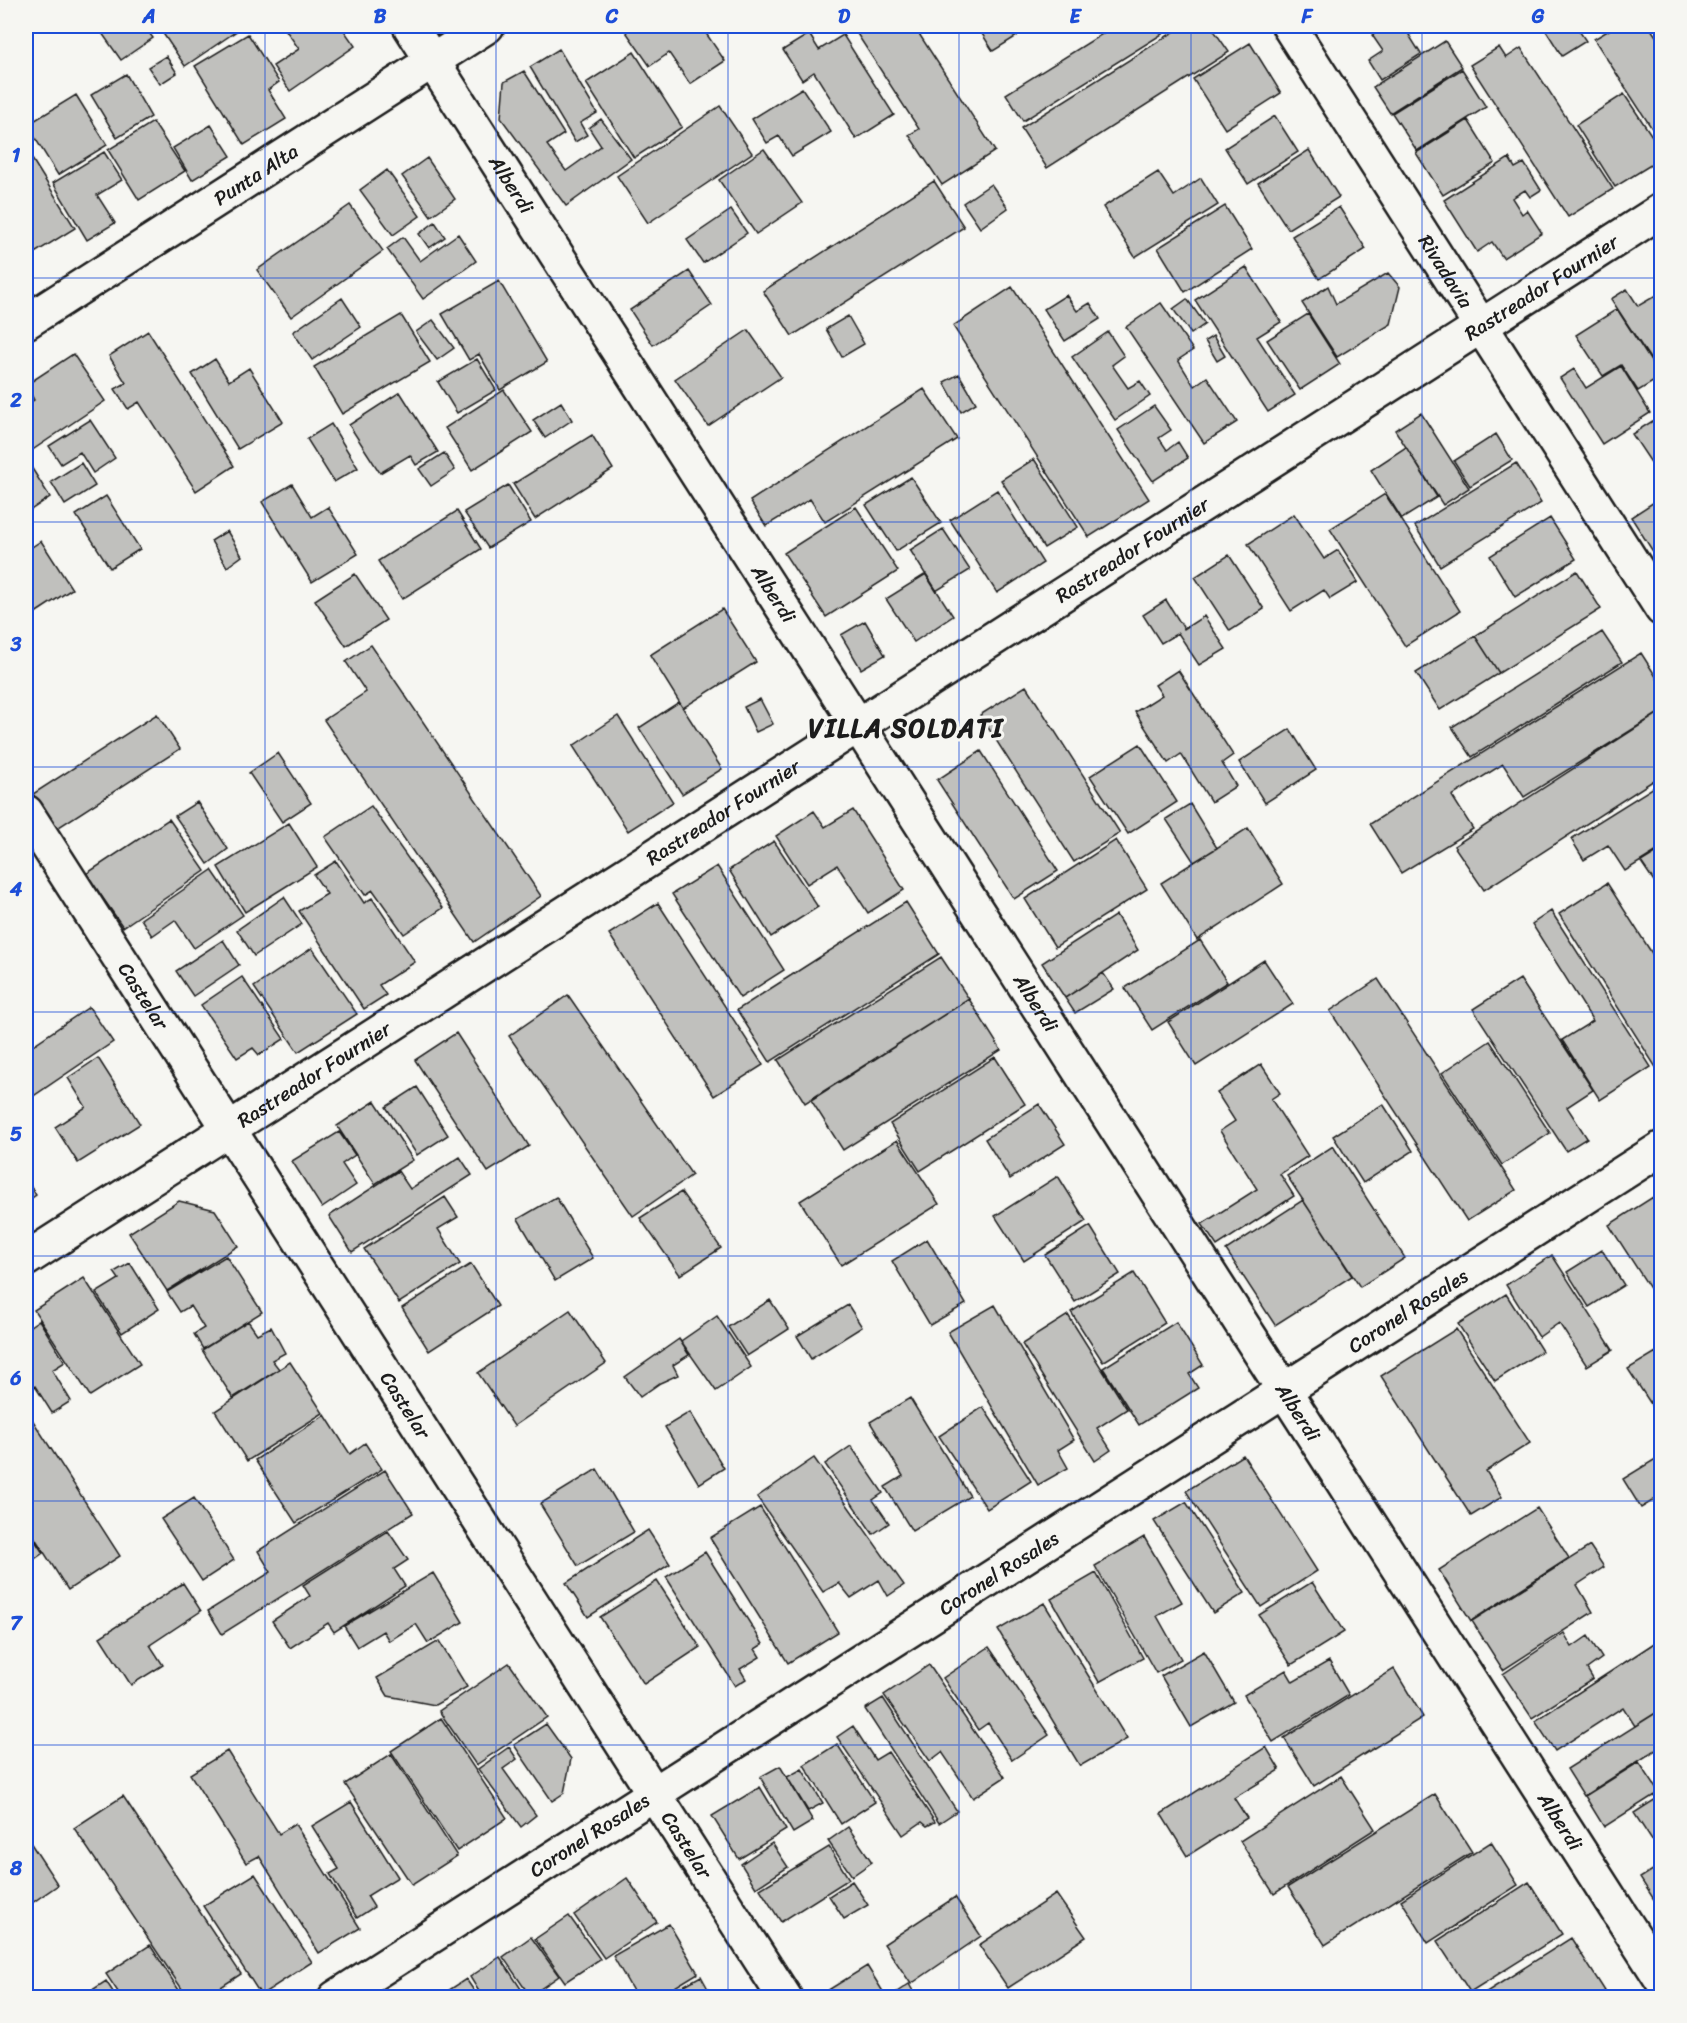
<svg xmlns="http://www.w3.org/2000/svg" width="1687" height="2023" font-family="Sriracha,sans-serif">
	<rect width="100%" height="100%" fill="#f6f6f2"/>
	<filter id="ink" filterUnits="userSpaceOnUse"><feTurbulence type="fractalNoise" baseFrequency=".0167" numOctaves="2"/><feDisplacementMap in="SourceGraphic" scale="12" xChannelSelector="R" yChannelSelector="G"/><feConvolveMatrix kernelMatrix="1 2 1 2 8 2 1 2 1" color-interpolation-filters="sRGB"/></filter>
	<g filter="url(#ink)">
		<path fill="#c0c0bd" stroke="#1c1c1c" stroke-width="1.5" d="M97 26H144L153 38 121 60Z
			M158 26H244L185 66Z
			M283 26H341L355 46 290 91 273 66 299 49Z
			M629 26H701L725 61 690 84 669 53 650 66 624 29Z
			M852 26H914L995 151 942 185 909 135 919 129Z
			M977 26H1010L1017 36 993 51Z
			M1104 26H1175L1023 121 1006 94 1107 31Z
			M1183 26H1211L1229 52 1047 168 1021 128Z
			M1387 26H1425L1409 35 1421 54 1380 80 1368 61 1383 51 1372 35Z
			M1543 26H1576L1586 41 1562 56Z
			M1616 26H1649L1662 45V144L1594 39Z
			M248 34 279 82 268 90 286 119 244 145 195 66Z
			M809 34 819 50 843 35 894 115 856 139 814 72 802 80 783 50Z
			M1445 41 1462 67 1390 113 1373 87Z
			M1250 43 1281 93 1225 129 1193 79Z
			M1499 47 1506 58 1521 48 1613 189 1568 217 1470 65Z
			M559 49 597 113 580 123 587 135 575 142 530 67Z
			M634 52 682 127 634 158 586 83Z
			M166 56 177 73 160 84 148 67Z
			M1462 69 1486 107 1417 151 1392 113Z
			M524 71 564 134 547 145 566 171 601 146 589 128 601 119 631 159 566 206 501 118 504 82Z
			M126 74 151 117 117 138 91 95Z
			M802 88 831 132 792 156 779 136 767 143 752 119Z
			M1624 94 1662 151V158L1615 187 1576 125Z
			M76 95 107 145 58 175 27 125Z
			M720 106 752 153 648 223 617 176Z
			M1275 116 1298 152 1248 184 1225 148Z
			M1468 120 1495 163 1443 195 1416 153Z
			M153 122 185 171 139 200 108 150Z
			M211 125 231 156 192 180 173 148Z
			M764 149 802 203 756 234 719 180Z
			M1309 150 1339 197 1288 229 1258 183Z
			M27 151 75 228 33 254 26 243V152Z
			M104 152 122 180 97 195 115 223 87 240 53 183Z
			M427 158 455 199 431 216 402 176Z
			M1509 158 1515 168 1524 163 1541 190 1530 197 1525 190 1512 198 1522 214 1527 210 1542 233 1503 258 1492 242 1477 252 1444 200Z
			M387 170 420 216 393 235 360 190Z
			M1158 172 1174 196 1201 178 1218 205 1135 257 1103 207Z
			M934 181 964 227 792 336 763 291Z
			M991 184 1008 208 980 228 963 203Z
			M350 205 383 251 291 317 257 270Z
			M1225 206 1252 249 1185 292 1158 248Z
			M1339 207 1366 249 1319 279 1292 236Z
			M731 210 747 233 703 263 687 240Z
			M435 222 445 237 429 248 419 234Z
			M458 234 476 261 423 299 387 249 403 237 420 261Z
			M1246 267 1281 322 1257 337 1295 395 1268 412 1195 300Z
			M689 271 712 305 653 345 630 310Z
			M1388 273 1400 287 1391 324 1337 357 1302 303 1328 286 1336 304Z
			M499 281 547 362 500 390 479 354 469 360 442 314Z
			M1012 287 1149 499 1089 537 953 326Z
			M1627 289 1638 306 1662 292 1660 374 1611 299Z
			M1066 295 1077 311 1090 303 1100 319 1065 341 1044 309Z
			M342 298 361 327 312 360 293 332Z
			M1187 299 1205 324 1191 334 1173 309Z
			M1161 303 1193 350 1178 360 1194 386 1207 377 1237 422 1204 443 1126 327Z
			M1617 309 1661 377 1638 391 1621 365 1603 376 1576 335Z
			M1308 314 1340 364 1300 390 1267 340Z
			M401 315 430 362 342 414 314 367Z
			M848 316 864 344 842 357 826 329Z
			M433 320 454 348 437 360 416 332Z
			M748 330 781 377 708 426 675 379Z
			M148 331 234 466 196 491 139 402 128 409 115 389 126 383 109 356Z
			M1108 332 1124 356 1112 365 1128 388 1140 381 1150 396 1115 420 1072 357Z
			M1213 336 1225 356 1217 361 1205 341Z
			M73 354 105 401 28 453 26 450V405L34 400 26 385Z
			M215 359 229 381 249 368 283 422 238 449 192 374Z
			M477 359 496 390 457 413 438 382Z
			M1621 366 1650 413 1602 444 1560 378 1574 369 1586 388Z
			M959 374 976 403 961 412 944 382Z
			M924 389 957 439 825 522 810 499 766 526 750 501Z
			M504 390 532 432 472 470 445 428Z
			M400 392 438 452 416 465 410 455 380 473 349 425Z
			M561 402 572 420 545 438 533 420Z
			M1154 406 1171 430 1159 438 1167 450 1178 442 1188 458 1153 481 1118 430Z
			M1421 413 1469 488 1443 505 1395 430Z
			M1662 415V479L1632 434Z
			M90 420 115 458 93 473 80 452 61 464 49 446Z
			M331 424 358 468 334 482 307 439Z
			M1496 434 1512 460 1470 486 1454 461Z
			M592 435 613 469 535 519 513 484Z
			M1406 447 1437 497 1402 519 1371 470Z
			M444 453 455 470 431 486 419 469Z
			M26 459 50 497 26 513Z
			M1034 459 1078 527 1044 548 1001 480Z
			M81 463 95 486 65 505 51 482Z
			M1516 463 1541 503 1440 566 1415 526Z
			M911 477 941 523 896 551 866 505Z
			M292 484 312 517 328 507 358 554 312 582 262 502Z
			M508 485 531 522 488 548 464 512Z
			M997 490 1043 563 997 593 950 520Z
			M1385 494 1460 611 1405 646 1330 529Z
			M106 496 140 549 110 568 76 515Z
			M1662 497V559L1659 561 1631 517Z
			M856 507 898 571 826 617 784 553Z
			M457 511 481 549 402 599 378 561Z
			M1294 514 1324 559 1338 550 1358 582 1330 599 1324 590 1291 611 1248 544Z
			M1550 518 1576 559 1515 597 1490 556Z
			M943 529 970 570 936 591 910 550Z
			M227 531 242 556 227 567 211 541Z
			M41 541 72 589 26 619V551Z
			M1229 555 1264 609 1230 631 1195 577Z
			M1577 571 1601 609 1499 673 1475 636Z
			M355 574 386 620 346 646 315 600Z
			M926 574 953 616 914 642 886 599Z
			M1166 600 1184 629 1204 616 1226 649 1199 665 1178 633 1161 643 1143 615Z
			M722 609 756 662 683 708 650 655Z
			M865 621 885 655 861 669 841 635Z
			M1602 632 1622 662 1472 757 1452 727Z
			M1475 636 1499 673 1440 710 1416 673Z
			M371 645 541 896 474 942 324 720 366 692 346 662Z
			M1641 653 1662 686V711L1524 797 1503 764 1452 796 1473 829 1401 873 1370 824Z
			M1178 670 1233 755 1222 763 1236 786 1211 802 1181 754 1168 763 1135 712 1162 695 1155 685Z
			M1026 686 1120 833 1074 862 980 715Z
			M760 699 773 724 756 732 744 707Z
			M679 702 722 769 682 794 639 728Z
			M1662 711V775L1484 890 1454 846Z
			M157 714 180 749 56 829 33 794Z
			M618 716 673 802 628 831 573 746Z
			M1290 729 1316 770 1265 803 1239 762Z
			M1140 744 1177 802 1128 834 1090 776Z
			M981 751 1058 871 1014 899 937 780Z
			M278 753 311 803 282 822 249 773Z
			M1662 782V848L1625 871 1608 845 1584 860 1571 839Z
			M197 802 228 849 208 864 175 816Z
			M1190 804 1217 848 1194 862 1166 819Z
			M371 806 443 908 404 934 373 890 365 895 325 837Z
			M853 810 904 890 868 913 837 865 807 884 776 836 814 811 825 827Z
			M169 819 205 871 123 927 86 874Z
			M289 823 317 867 245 912 218 867Z
			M1248 828 1283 884 1197 940 1161 883Z
			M1116 840 1147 889 1055 947 1025 899Z
			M774 841 818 907 771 937 729 870Z
			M1662 849V893L1641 862Z
			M336 861 364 903 372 898 415 962 379 985 386 995 364 1009 299 911 327 894 314 875Z
			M717 866 784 970 740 998 672 894Z
			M212 870 243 915 194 948 175 920 152 936 141 919Z
			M1607 883 1662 969V1077L1559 914Z
			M284 897 302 924 254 956 237 930Z
			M906 902 939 954 770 1062 737 1010Z
			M658 903 763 1065 714 1096 609 934Z
			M1551 911 1651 1067 1600 1100 1562 1040 1593 1021 1532 924Z
			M1116 915 1138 950 1065 998 1042 963Z
			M223 940 239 965 193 996 176 971Z
			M1200 940 1227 982 1152 1030 1125 988Z
			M312 948 357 1014 298 1052 254 987Z
			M941 957 969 999 805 1103 778 1060Z
			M1264 960 1293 1004 1196 1066 1168 1022Z
			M1103 973 1114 989 1075 1013 1065 998Z
			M242 977 284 1039 259 1055 253 1048 237 1058 201 1005Z
			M1378 979 1516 1190 1467 1221 1330 1011Z
			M1520 979 1593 1090 1567 1107 1587 1138 1566 1151 1473 1009Z
			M568 995 692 1175 633 1216 509 1036Z
			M969 999 1001 1050 843 1150 811 1100Z
			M89 1007 113 1042 26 1101V1050Z
			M456 1033 529 1146 488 1172 415 1060Z
			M1490 1041 1550 1133 1502 1165 1442 1073Z
			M995 1057 1025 1104 920 1171 890 1124Z
			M98 1058 140 1124 78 1163 55 1127 86 1107 68 1078Z
			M1261 1064 1280 1093 1271 1099 1308 1156 1280 1174 1294 1196 1217 1246 1202 1224 1257 1189 1220 1131 1235 1121 1217 1093Z
			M417 1087 448 1135 417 1155 386 1107Z
			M375 1101 413 1160 375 1184 337 1126Z
			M1039 1104 1065 1144 1010 1179 985 1139Z
			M1383 1104 1413 1151 1363 1183 1333 1136Z
			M339 1132 355 1155 342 1164 356 1185 322 1208 292 1161Z
			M897 1140 939 1204 841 1265 800 1201Z
			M1333 1146 1405 1258 1360 1287 1287 1176Z
			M460 1157 472 1175 352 1252 329 1216 398 1171 410 1189Z
			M1058 1176 1086 1221 1024 1261 995 1216Z
			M26 1179 36 1195 26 1202Z
			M681 1192 721 1248 680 1275 640 1218Z
			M445 1197 458 1217 438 1229 460 1264 399 1303 364 1249Z
			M556 1197 593 1258 555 1281 518 1219Z
			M1653 1197 1662 1211V1307L1609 1225Z
			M1303 1200 1352 1276 1275 1325 1226 1250Z
			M179 1201 215 1210 238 1246 167 1291 129 1233Z
			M1090 1226 1120 1274 1075 1302 1045 1255Z
			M927 1239 966 1304 930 1325 892 1261Z
			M1602 1250 1624 1285 1589 1307 1567 1272Z
			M1552 1255 1613 1350 1587 1366 1559 1323 1539 1337 1506 1285Z
			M226 1256 262 1312 203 1349 194 1334 204 1328 190 1306 180 1312 167 1292Z
			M130 1263 159 1309 122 1333 96 1293 119 1279 114 1272Z
			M471 1264 498 1306 429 1351 402 1308Z
			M1134 1273 1165 1323 1103 1362 1071 1312Z
			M84 1278 140 1364 90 1396 34 1310Z
			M1506 1294 1542 1351 1495 1381 1458 1324Z
			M770 1300 789 1329 747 1356 728 1327Z
			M848 1305 862 1327 811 1359 797 1336Z
			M995 1305 1074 1440 1058 1450 1068 1468 1038 1485 948 1332Z
			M570 1310 606 1363 514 1426 478 1373Z
			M1068 1315 1127 1409 1097 1428 1111 1450 1095 1461 1022 1344Z
			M717 1316 751 1367 716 1391 681 1341Z
			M39 1320 65 1362 52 1370 71 1401 52 1413 35 1386 26 1392V1329Z
			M248 1321 257 1334 271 1327 285 1353 272 1360 279 1369 233 1398 202 1350Z
			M1176 1322 1203 1365 1189 1374 1198 1388 1139 1425 1103 1368Z
			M1456 1329 1530 1443 1486 1471 1502 1497 1471 1516 1381 1376Z
			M679 1339 689 1355 673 1365 678 1375 660 1383 640 1397 625 1377Z
			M1656 1352 1662 1361V1421L1628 1369Z
			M290 1362 323 1413 247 1461 215 1411Z
			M910 1398 970 1496 912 1531 885 1487 903 1476 870 1422Z
			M983 1407 1031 1481 987 1509 939 1436Z
			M26 1410 120 1556 68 1590 26 1524Z
			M690 1412 724 1468 699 1484 665 1427Z
			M325 1415 350 1454 365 1443 382 1469 296 1523 255 1460Z
			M851 1446 883 1493 873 1500 889 1523 873 1534 825 1464Z
			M1243 1455 1317 1571 1261 1607 1186 1491Z
			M1662 1455V1495L1641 1508 1623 1479Z
			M814 1458 904 1585 888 1596 879 1580 851 1598 839 1583 823 1592 757 1497Z
			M597 1469 634 1532 578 1566 540 1504Z
			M385 1470 413 1513 222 1634 208 1611 271 1572 258 1551Z
			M194 1498 234 1560 202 1581 161 1519Z
			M1186 1502 1245 1593 1213 1613 1154 1521Z
			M760 1507 838 1632 788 1663 710 1538Z
			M1537 1508 1569 1558 1471 1621 1439 1570Z
			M26 1527 43 1553 26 1565Z
			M648 1530 670 1564 588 1617 566 1583Z
			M388 1531 408 1560 394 1569 405 1586 334 1632 328 1623 290 1648 272 1621 310 1596 303 1585Z
			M1144 1537 1182 1602 1157 1616 1181 1659 1156 1673 1095 1566Z
			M1590 1546 1604 1567 1577 1585 1593 1612 1503 1670 1472 1621Z
			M705 1552 763 1644 755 1649 760 1657 740 1669 746 1679 735 1686 666 1577Z
			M433 1573 463 1622 428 1643 416 1624 389 1641 383 1631 357 1647 344 1626Z
			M1096 1573 1143 1658 1099 1682 1051 1599Z
			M657 1581 700 1647 644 1684 600 1617Z
			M1312 1582 1344 1632 1291 1665 1259 1615Z
			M183 1583 201 1611 150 1645 163 1665 131 1685 100 1637Z
			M1044 1603 1127 1739 1080 1766 998 1630Z
			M1564 1633 1572 1647 1588 1636 1602 1658 1587 1669 1593 1679 1532 1718 1503 1674Z
			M1662 1638V1709L1635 1726 1623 1707 1555 1751 1535 1721Z
			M439 1641 467 1687 435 1705 388 1696 377 1678Z
			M989 1647 1049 1735 1012 1760 988 1723 978 1730 943 1678Z
			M1204 1651 1234 1702 1191 1727 1161 1676Z
			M1329 1661 1349 1695 1273 1742 1244 1695 1286 1670 1293 1682Z
			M509 1663 547 1717 476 1765 439 1711Z
			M929 1665 1005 1777 973 1798 942 1752 930 1761 884 1695Z
			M1394 1669 1423 1717 1314 1786 1284 1738Z
			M883 1698 957 1811 939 1823 865 1709Z
			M1662 1709V1746L1584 1796 1567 1769Z
			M441 1718 507 1818 457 1851 391 1751Z
			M546 1724 571 1759 564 1793 552 1801 514 1745Z
			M853 1726 875 1760 888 1752 935 1822 927 1826 922 1822 903 1835 837 1737Z
			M837 1744 875 1802 841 1824 804 1765Z
			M509 1747 517 1759 503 1769 536 1815 521 1827 478 1769Z
			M1266 1747 1280 1770 1234 1798 1247 1818 1187 1856 1161 1814Z
			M227 1751 279 1834 295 1824 360 1928 319 1953 259 1856 246 1863 190 1774Z
			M391 1754 457 1856 412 1885 345 1784Z
			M1639 1762 1659 1792 1604 1827 1585 1796Z
			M780 1766 813 1821 793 1833 760 1777Z
			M802 1769 823 1803 808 1811 787 1777Z
			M1341 1776 1375 1829 1274 1894 1240 1841Z
			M760 1787 786 1830 739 1859 712 1816Z
			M1435 1794 1472 1852 1325 1945 1288 1887Z
			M1662 1795V1856L1634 1813Z
			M123 1796 241 1974 204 1998H188L74 1828Z
			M351 1802 398 1877 367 1896 374 1907 357 1918 330 1874 339 1869 312 1826Z
			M848 1827 872 1862 852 1876 828 1841Z
			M26 1836 58 1885 26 1907Z
			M1491 1842 1518 1885 1428 1943 1401 1900Z
			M772 1843 788 1867 756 1888 741 1864Z
			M829 1847 849 1879 781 1922 760 1889Z
			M1662 1864V1912L1640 1878Z
			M255 1874 312 1962 261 1995 203 1906Z
			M627 1878 657 1922 604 1958 574 1915Z
			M852 1881 868 1905 844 1919 829 1896Z
			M1529 1882 1562 1934 1470 1992 1437 1941Z
			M1056 1894 1086 1937 1008 1988 979 1945Z
			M955 1897 981 1936 911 1984 884 1944Z
			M569 1916 600 1959 565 1982 535 1939Z
			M669 1924 698 1973 657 1998H637L613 1956Z
			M531 1937 559 1976 530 1996 503 1957Z
			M1571 1938 1605 1991 1595 1998H1477Z
			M150 1945 184 1998H122L106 1974Z
			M500 1957 527 1998H483L470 1977Z
			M867 1966 887 1998H828L825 1992Z
			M701 1976 713 1998H661Z
			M466 1979 479 1998H437Z
			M106 1981 117 1998H80Z
			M909 1984 917 1998H888Z"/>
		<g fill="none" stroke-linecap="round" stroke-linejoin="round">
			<g stroke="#1c1c1c" stroke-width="38">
				<g id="minor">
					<path id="s1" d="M410 26 1662 1980"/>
					<path id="s2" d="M1289 26 1662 609"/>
					<path id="s3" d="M26 322 487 26"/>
					<path id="s4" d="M26 812 785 1998"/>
					<path id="s5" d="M26 1259 1662 210"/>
					<path id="s6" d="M335 1998 1662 1148"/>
				</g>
			</g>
			<use href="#minor" stroke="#f6f6f2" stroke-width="33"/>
		</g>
	</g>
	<path fill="none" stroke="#1d4ed8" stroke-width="1.5" stroke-opacity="0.55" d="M265 26V1998M496 26V1998M728 26V1998M959 26V1998M1191 26V1998M1422 26V1998M26 278H1662M26 522H1662M26 767H1662M26 1012H1662M26 1256H1662M26 1501H1662M26 1745H1662"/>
	<g text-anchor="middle" stroke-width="6" stroke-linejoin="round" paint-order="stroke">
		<g font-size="20" fill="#1c1c1c" stroke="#f6f6f2">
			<text dy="7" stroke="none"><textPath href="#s3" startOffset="273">Punta Alta</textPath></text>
			<text dy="7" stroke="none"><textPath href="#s1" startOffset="188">Alberdi</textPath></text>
			<text dy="7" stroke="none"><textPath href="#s2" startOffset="291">Rivadavia</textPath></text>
			<text dy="7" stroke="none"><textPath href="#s5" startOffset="1800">Rastreador Fournier</textPath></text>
			<text dy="7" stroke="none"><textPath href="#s5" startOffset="1314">Rastreador Fournier</textPath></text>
			<text dy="7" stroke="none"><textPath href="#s1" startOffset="674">Alberdi</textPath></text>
			<text dy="7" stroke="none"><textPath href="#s5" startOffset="828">Rastreador Fournier</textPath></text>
			<text dy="7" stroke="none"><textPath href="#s4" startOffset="218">Castelar</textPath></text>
			<text dy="7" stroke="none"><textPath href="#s1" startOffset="1160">Alberdi</textPath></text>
			<text dy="7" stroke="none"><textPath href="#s5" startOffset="342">Rastreador Fournier</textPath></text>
			<text dy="7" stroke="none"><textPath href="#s6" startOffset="1274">Coronel Rosales</textPath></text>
			<text dy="7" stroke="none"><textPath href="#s4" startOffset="704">Castelar</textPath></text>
			<text dy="7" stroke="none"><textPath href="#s1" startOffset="1646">Alberdi</textPath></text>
			<text dy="7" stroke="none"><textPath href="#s6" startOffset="788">Coronel Rosales</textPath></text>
			<text dy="7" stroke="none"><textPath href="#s1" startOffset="2132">Alberdi</textPath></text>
			<text dy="7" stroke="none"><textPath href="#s6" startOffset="302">Coronel Rosales</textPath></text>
			<text dy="7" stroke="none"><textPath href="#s4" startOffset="1226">Castelar</textPath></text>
		</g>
		<g font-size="26" font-weight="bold" letter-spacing="1.5" fill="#1c1c1c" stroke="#f6f6f2">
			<text x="906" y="737">VILLA SOLDATI</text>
		</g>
	</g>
	<rect width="1687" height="2023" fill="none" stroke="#f6f6f2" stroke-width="66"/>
	<rect x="33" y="33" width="1621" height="1957" fill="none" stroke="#1d4ed8" stroke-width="2"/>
	<g font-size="20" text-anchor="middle" font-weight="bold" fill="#1d4ed8">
		<text x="149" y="23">A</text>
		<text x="380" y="23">B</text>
		<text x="612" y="23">C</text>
		<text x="844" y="23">D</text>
		<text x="1075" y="23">E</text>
		<text x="1307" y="23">F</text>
		<text x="1538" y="23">G</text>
		<text x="16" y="162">1</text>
		<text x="16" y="407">2</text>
		<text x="16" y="651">3</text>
		<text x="16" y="896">4</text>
		<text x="16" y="1141">5</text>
		<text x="16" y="1385">6</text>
		<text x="16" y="1630">7</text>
		<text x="16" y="1875">8</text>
	</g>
</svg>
